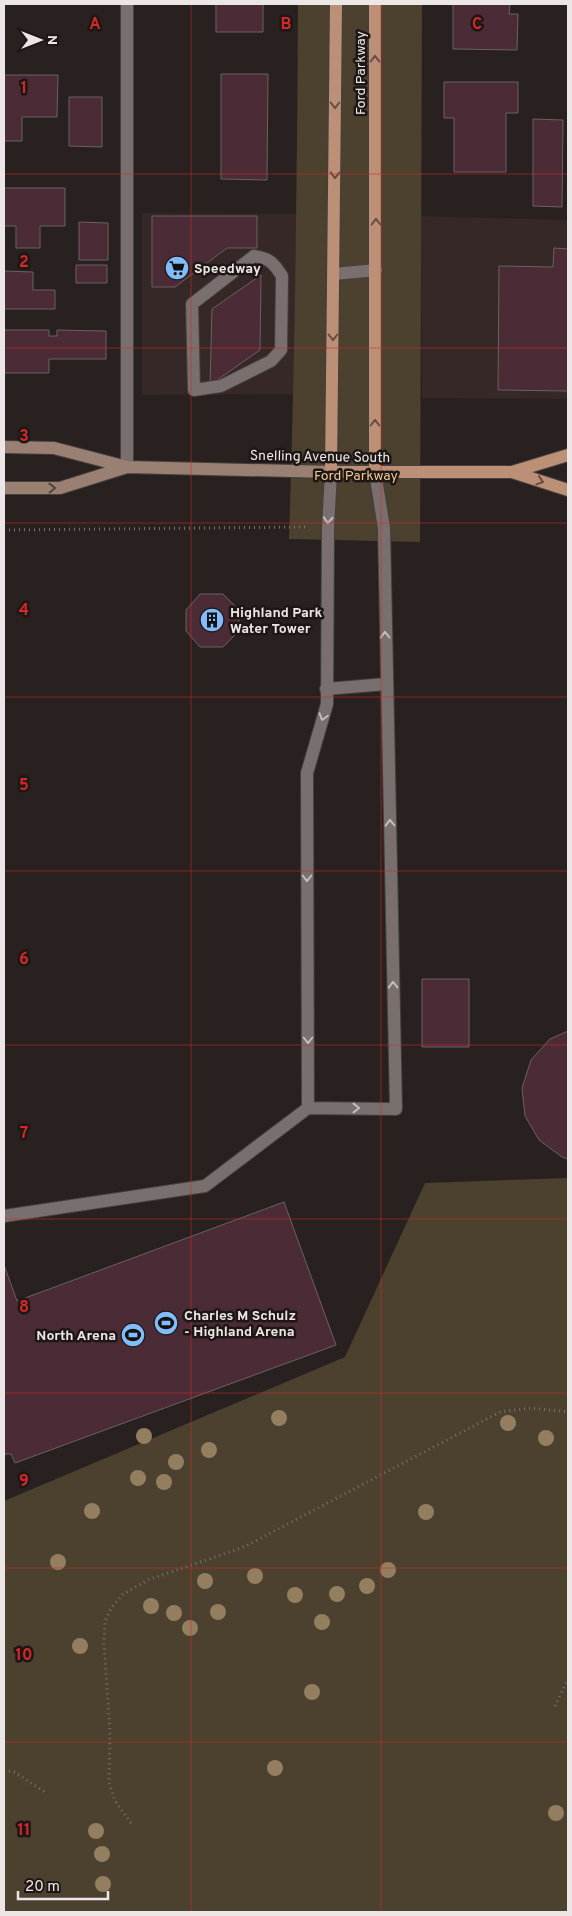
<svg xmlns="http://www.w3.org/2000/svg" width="572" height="1916" font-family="Overpass,sans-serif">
	<rect width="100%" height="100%" fill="#282120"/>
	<path fill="#362826" d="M142 213 297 214 294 394 142 395Z
		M421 216 568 220V399L422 398Z"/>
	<path fill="#4c412f" d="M298 4H422L420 542 289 539C295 360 297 182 298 4Z
		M568 1178V1912H4V1501L345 1357 425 1183Z"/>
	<path fill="#4b2c36" stroke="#696163" d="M216 4H263V32H216Z
		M453 4H510L509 14H518L517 50 453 49Z
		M221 74H268L267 180 221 179Z
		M4 75H58L57 117H22V141H4Z
		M444 82H518V113H506V172H454V118H444Z
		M69 97H102V147L69 146Z
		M533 119 563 120 562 207 533 206Z
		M4 188H65V226H40V248H16V226H4Z
		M152 216H257V248H227L175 287H152Z
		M79 222 108 223V260H79Z
		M554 248 568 249V391L498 390 499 266 553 267Z
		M76 265H107V283H76Z
		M4 271 33 272V290H55V309H4Z
		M261 275 260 350 210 385 212 309Z
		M4 330H49V336H57V330L106 331V359H49V373H4Z
		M200 594H223L239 610V631L223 647H200L186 631V610Z
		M422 979H469V1047H422Z
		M568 1031V1159L562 1157 539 1140 525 1116 522 1088 531 1060 550 1039Z
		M284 1202 336 1345 15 1463 11 1454H4V1265L17 1301Z"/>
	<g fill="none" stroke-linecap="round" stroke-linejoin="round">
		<g stroke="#453f3e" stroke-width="14">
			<path id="service" d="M254 256C270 259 273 262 282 276L281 350 271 361 221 386 194 390 192 304Z
				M334 274 376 270
				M127 467V4
				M326 689 386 684
				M308 1108 307 773 327 704 328 528 331 472
				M4 1216 205 1186 308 1108 396 1109 384 528 375 472"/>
		</g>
		<g stroke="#453f3e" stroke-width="14">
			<path id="secondary" d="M4 447 54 448 127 467 331 472
				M4 488H60L127 467"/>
		</g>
		<g stroke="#453f3e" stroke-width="14">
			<path id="primary" d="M336 4 331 472H512L568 455
				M375 472V4
				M512 472 568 490"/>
		</g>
		<path stroke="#76706f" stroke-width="3" stroke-dasharray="1 4" stroke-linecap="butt" d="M4 530 306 527
			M555 1706 568 1679
			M4 1770 14 1772 45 1792
			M131 1823 115 1801 109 1783 110 1732 104 1644 105 1621 112 1607 123 1594 148 1580 244 1547 500 1412 531 1408 568 1412"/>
		<use href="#service" stroke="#786f6e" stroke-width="12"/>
		<use href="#secondary" stroke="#9a8072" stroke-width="12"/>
		<use href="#primary" stroke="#bb9077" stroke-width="12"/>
	</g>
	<g fill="#937e60">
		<circle cx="279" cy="1418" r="8"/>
		<circle cx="508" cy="1423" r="8"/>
		<circle cx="144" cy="1436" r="8"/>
		<circle cx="546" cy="1438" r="8"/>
		<circle cx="209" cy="1450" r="8"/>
		<circle cx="176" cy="1462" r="8"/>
		<circle cx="138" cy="1478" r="8"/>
		<circle cx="164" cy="1482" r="8"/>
		<circle cx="92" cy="1511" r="8"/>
		<circle cx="426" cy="1512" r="8"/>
		<circle cx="58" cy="1562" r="8"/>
		<circle cx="388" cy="1570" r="8"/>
		<circle cx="255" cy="1576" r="8"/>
		<circle cx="205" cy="1581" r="8"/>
		<circle cx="367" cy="1586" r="8"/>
		<circle cx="337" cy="1594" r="8"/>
		<circle cx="295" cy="1595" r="8"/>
		<circle cx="151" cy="1606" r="8"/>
		<circle cx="218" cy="1612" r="8"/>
		<circle cx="174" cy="1613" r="8"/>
		<circle cx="322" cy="1622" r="8"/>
		<circle cx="190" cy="1628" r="8"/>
		<circle cx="80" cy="1646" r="8"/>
		<circle cx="312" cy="1692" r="8"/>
		<circle cx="275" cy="1768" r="8"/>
		<circle cx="556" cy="1813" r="8"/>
		<circle cx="96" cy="1831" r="8"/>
		<circle cx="102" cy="1854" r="8"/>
		<circle cx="103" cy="1884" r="8"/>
	</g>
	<defs><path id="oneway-chevron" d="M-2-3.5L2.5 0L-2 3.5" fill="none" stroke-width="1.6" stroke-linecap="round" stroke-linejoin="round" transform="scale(1.25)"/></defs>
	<g stroke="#654d42">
		<use href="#oneway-chevron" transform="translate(375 59) rotate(-90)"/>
		<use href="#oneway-chevron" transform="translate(335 105) rotate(90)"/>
		<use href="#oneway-chevron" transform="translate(335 175) rotate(91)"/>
		<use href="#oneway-chevron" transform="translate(376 222) rotate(-90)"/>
		<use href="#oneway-chevron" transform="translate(333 337) rotate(90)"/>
		<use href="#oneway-chevron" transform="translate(375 423) rotate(-90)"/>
		<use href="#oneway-chevron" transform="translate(540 481) rotate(18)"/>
	</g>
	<use stroke="#50413b" href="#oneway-chevron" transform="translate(52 488) rotate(-1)"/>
	<g stroke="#c3bdbc">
		<use href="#oneway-chevron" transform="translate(328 520) rotate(93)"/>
		<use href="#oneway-chevron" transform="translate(385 635) rotate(-91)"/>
		<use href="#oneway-chevron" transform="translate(323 717) rotate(106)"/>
		<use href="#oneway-chevron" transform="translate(390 823) rotate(-91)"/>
		<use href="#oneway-chevron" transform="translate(307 878) rotate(90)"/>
		<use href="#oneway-chevron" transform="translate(393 985) rotate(-91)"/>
		<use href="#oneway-chevron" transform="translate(308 1040) rotate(90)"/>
		<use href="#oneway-chevron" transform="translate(356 1108)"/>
	</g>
	<path fill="none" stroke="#d62828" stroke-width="1" stroke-opacity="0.55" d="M191 4V1912M381 4V1912M4 174H568M4 348H568M4 523H568M4 697H568M4 871H568M4 1045H568M4 1219H568M4 1393H568M4 1568H568M4 1742H568"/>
	<defs>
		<g id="supermarket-disc" transform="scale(1.25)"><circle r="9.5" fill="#82bcfa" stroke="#1e1716"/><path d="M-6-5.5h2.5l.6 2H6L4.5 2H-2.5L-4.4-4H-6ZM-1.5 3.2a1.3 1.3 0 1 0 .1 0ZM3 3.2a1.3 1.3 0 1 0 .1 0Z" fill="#111"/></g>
		<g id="building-disc" transform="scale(1.25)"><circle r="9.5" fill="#82bcfa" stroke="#1e1716"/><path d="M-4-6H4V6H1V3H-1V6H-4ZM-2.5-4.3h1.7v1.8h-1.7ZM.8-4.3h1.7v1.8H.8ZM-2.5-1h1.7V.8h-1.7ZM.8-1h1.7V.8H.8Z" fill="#111"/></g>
		<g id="stadium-disc" transform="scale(1.25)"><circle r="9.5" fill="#82bcfa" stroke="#1e1716"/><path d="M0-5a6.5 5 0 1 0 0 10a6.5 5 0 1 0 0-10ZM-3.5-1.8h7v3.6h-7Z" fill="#111"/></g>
	</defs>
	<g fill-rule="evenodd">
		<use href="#supermarket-disc" x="177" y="268"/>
		<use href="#building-disc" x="212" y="620"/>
		<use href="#stadium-disc" x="166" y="1323"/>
		<use href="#stadium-disc" x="133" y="1335"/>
	</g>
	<g text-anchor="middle" stroke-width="5" stroke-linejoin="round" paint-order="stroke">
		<g font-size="14" fill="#ece7e6" stroke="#1e1716">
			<text transform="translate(360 73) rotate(-90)" y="5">Ford Parkway</text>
			<text transform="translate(320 456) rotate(1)" y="5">Snelling Avenue South</text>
		</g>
		<g font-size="14" font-weight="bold" fill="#ece7e6" stroke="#1e1716" text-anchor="start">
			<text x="194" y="273">Speedway</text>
			<text x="230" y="617">Highland Park<tspan x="230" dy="16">Water Tower</tspan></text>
			<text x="184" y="1320">Charles M Schulz<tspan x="184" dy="16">- Highland Arena</tspan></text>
			<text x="116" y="1340" text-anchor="end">North Arena</text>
		</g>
		<g font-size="14" fill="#ebca94" stroke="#1e1716">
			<text x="356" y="480">Ford Parkway</text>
		</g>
	</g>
	<g font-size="16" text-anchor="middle" font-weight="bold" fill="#d62828" stroke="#1e1716" stroke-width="5" stroke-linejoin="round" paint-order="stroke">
		<text x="95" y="29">A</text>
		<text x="286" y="29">B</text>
		<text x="477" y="29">C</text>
		<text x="24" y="93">1</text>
		<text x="24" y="267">2</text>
		<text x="24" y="441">3</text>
		<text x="24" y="615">4</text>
		<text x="24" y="790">5</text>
		<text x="24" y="964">6</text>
		<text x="24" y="1138">7</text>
		<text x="24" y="1312">8</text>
		<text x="24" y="1486">9</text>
		<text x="24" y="1660">10</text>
		<text x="24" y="1835">11</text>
	</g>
	<rect width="572" height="1916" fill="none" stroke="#ece7e6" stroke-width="10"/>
	<g transform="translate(40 40) rotate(90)" stroke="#1e1716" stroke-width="4" paint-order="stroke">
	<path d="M0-4L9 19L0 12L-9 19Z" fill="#ece7e6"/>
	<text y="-8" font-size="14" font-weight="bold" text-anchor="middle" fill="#ece7e6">N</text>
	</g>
	<path d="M18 1891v8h90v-8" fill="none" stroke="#ece7e6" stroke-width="2.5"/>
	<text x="25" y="1891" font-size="15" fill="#ece7e6" stroke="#1e1716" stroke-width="4" paint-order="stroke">20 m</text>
</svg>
